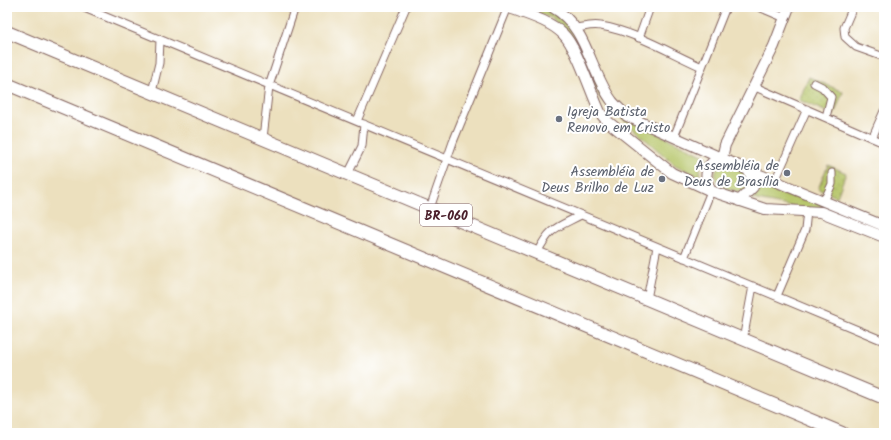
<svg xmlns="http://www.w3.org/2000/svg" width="891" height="440" font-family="Kalam,sans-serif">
	<defs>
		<pattern id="park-dots" width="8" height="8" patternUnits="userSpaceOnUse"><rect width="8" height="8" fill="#b5c568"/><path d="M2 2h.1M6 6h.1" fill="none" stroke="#9da95a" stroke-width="1.8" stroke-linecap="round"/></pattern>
	</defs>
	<rect width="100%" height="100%" fill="#fff"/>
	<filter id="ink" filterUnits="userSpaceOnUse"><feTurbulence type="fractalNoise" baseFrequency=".025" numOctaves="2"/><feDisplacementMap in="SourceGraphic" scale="8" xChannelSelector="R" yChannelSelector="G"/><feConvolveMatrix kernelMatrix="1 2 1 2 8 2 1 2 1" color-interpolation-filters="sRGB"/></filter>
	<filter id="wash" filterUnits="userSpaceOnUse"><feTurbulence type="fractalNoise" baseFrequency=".012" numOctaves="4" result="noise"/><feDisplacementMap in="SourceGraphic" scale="16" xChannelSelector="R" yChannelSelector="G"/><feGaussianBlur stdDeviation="0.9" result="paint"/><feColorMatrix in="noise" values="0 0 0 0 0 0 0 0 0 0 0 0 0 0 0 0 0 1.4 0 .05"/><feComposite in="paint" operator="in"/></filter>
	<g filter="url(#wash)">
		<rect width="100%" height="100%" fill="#ece0be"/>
		<path fill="#b5c568" stroke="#80724a" d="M616 114 707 157 700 168V177L675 165Z
			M719 165 735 167 748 174 750 183 744 194 719 186 715 174Z
			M762 179 861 220 752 199 759 192Z"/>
		<path fill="url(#park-dots)" stroke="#80724a" d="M524 7H548L562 14 617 110 616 114 601 99 579 53 553 19Z
			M809 77 843 92 834 115 799 100Z
			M828 165 846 173 837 197 818 189Z"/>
	</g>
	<g filter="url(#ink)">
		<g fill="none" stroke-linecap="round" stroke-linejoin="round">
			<g stroke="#83635e" stroke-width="9">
				<path id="street" d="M82 7 884 341
					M759 7 785 18
					M853 7 844 28 845 37 856 47 884 57
					M577 28C584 27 593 24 601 26 636 32 670 53 702 67
					M639 38 650 7
					M814 83 822 87 831 97 826 117
					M753 86 884 143
					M152 92 159 63 160 40
					M357 121 406 7
					M674 137 726 7
					M263 138 269 86 295 7
					M872 138 884 111
					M348 174 362 146 364 124
					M775 181 807 109
					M824 201 832 184V173
					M430 208 453 142 508 7
					M537 253C550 227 556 228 581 215
					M684 258 711 191
					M777 296 805 230 807 211
					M647 299 657 247
					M743 340 753 286"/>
			</g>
			<g stroke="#83635e" stroke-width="12">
				<path id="secondary" d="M507 7C525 14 549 20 563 34 577 47 591 94 601 114L607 121 672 173 711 191 765 209 821 212 884 237
					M552 7C588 27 589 70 612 101 616 106 622 111 627 116L748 170 884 226
					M711 191C703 177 705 162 722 158L725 145 774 46 789 7
					M739 201 753 187V180L748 170"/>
			</g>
			<g stroke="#83635e" stroke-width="14">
				<path id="highway" d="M7 32 884 398
					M7 84 842 433"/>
			</g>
			<use href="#street" stroke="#fff" stroke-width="7"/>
			<use href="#secondary" stroke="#fff" stroke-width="10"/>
			<use href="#highway" stroke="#fff" stroke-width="12"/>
		</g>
	</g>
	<g fill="#6b7280" stroke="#fff" stroke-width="1.5">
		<circle cx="559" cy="119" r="4"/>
		<circle cx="787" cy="173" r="4"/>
		<circle cx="662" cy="179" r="4"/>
	</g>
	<g text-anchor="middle" stroke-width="4" stroke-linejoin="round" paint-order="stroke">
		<rect fill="#fff" stroke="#80626b" stroke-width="1" x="420" y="204" width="52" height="22" rx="3"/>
		<g font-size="13" font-weight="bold" fill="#4a1f2b">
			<text x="446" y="220">BR-060</text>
		</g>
		<g font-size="14" fill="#5b616d" stroke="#fff" text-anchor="end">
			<text x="567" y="116" text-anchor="start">Igreja Batista<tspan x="567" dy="16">Renovo em Cristo</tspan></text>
			<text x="779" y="170">Assembléia de<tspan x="779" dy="16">Deus de Brasília</tspan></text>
			<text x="654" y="176">Assembléia de<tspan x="654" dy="16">Deus Brilho de Luz</tspan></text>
		</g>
	</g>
	<rect width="891" height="440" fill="none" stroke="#fff" stroke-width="24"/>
</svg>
